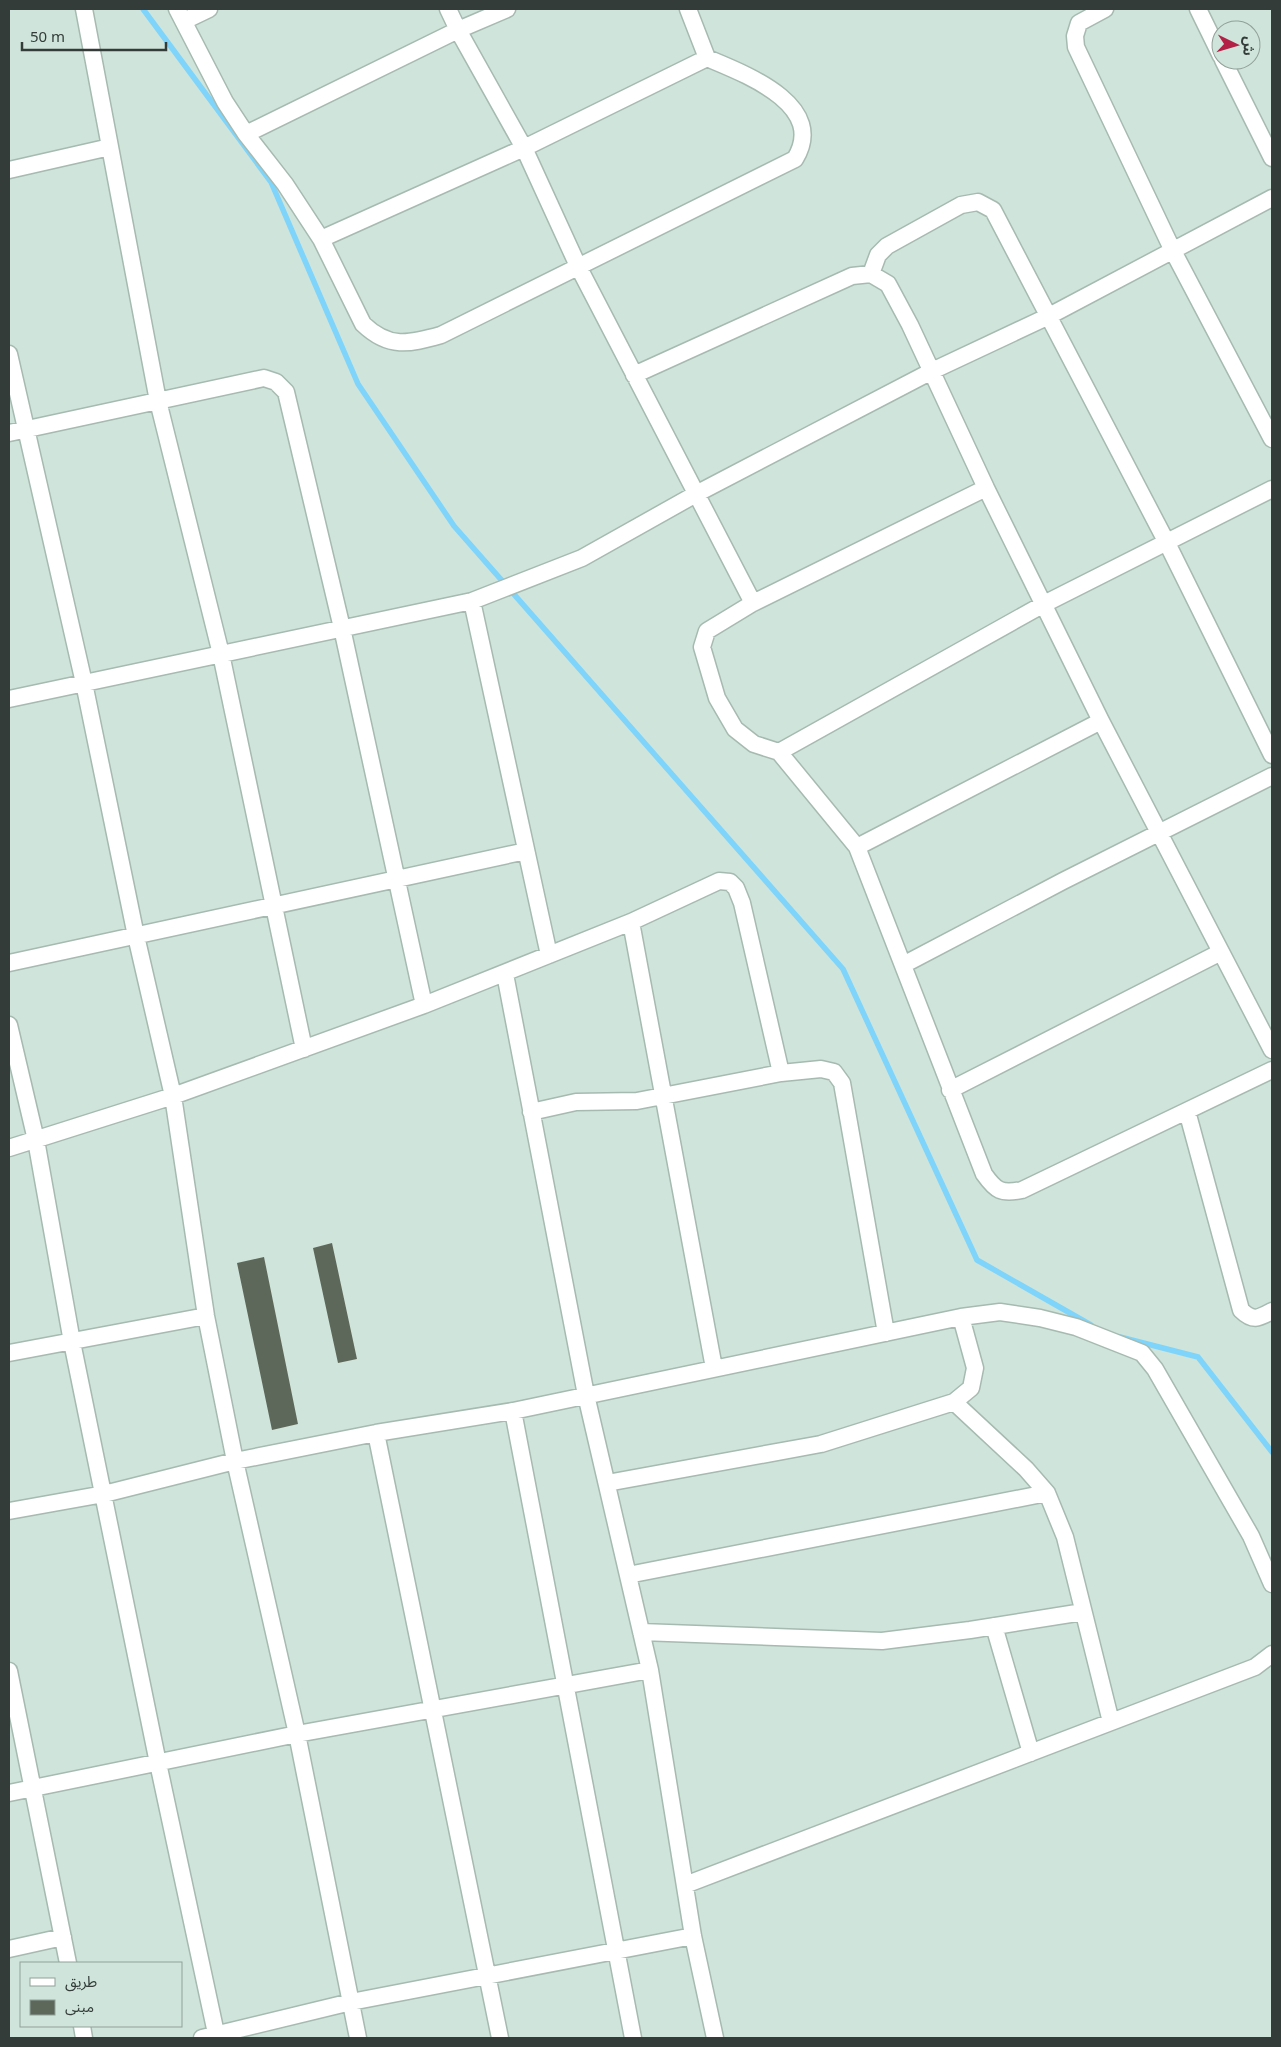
<svg xmlns="http://www.w3.org/2000/svg" width="1281" height="2047" font-family="'Noto Sans','Noto Sans Arabic',sans-serif">
	<rect width="100%" height="100%" fill="#cfe4da"/>
	<g fill="none" stroke-linecap="round" stroke-linejoin="round">
		<path stroke="#7ed4fa" stroke-width="5.5" d="M143 9 271 182 358 384 454 526 843 969 977 1260 1091 1325
			M1120 1337 1198 1357 1272 1452"/>
	</g>
	<path fill="#5e685a" d="M332 1243 357 1359 338 1363 313 1248Z
		M264 1257 298 1424 272 1430 237 1263Z"/>
	<g fill="none" stroke-linecap="round" stroke-linejoin="round">
		<g stroke="#a6bab1" stroke-width="19">
			<path id="street" d="M84 9 158 401 221 654 304 1049
				M177 9 225 102 246 134 285 184 321 239 363 324C389 349 409 344 441 335L795 159C828 105 745 74 707 58L688 9
				M448 9 458 30 524 148 578 266 753 603 986 488
				M1105 9 1079 23 1075 36 1076 47 1173 251 1272 439
				M1198 9 1221 56
				M184 21 209 9
				M1223 60 1272 158
				M246 134 458 30 507 9
				M9 170 110 147
				M321 239 524 148 707 58
				M871 274 878 255 887 246 961 205 978 202 993 210 1167 543 1272 755
				M9 354 84 683 136 936 173 1096 206 1316 235 1461 297 1734 358 2038
				M634 375 852 276 871 274 888 284 910 325 986 488 1101 721 1272 1050
				M9 433 264 378 276 382 286 392 342 628 424 1005
				M472 601 549 955
				M753 603 707 631 702 647 717 698 735 729 754 744 779 752 857 847 984 1174C996 1191 1001 1194 1022 1190L1272 1070
				M9 699 472 601 582 558 696 494 932 371 1049 316 1272 198
				M779 752 1044 604 1272 489
				M857 847 1101 721
				M631 922 714 1368
				M9 963 526 851
				M903 965 1063 881 1272 776
				M505 974 586 1395 650 1670 693 1936 715 2038
				M9 1025 36 1140 72 1342 158 1763 217 2038
				M950 1090 1221 952
				M1187 1111 1241 1310C1253 1322 1259 1318 1272 1311
				M531 1112 576 1102 637 1101 781 1073 821 1069 834 1072 842 1083 886 1333
				M9 1148 173 1096 424 1005 631 922 719 881 730 882 736 888 742 903 781 1073
				M9 1353 206 1316
				M954 1402 1026 1469 1047 1493 1065 1537 1111 1722
				M513 1411 633 2038
				M376 1433 500 2038
				M607 1483 821 1444 954 1402 971 1388 975 1368 961 1317
				M9 1511 104 1494 235 1461 376 1433 513 1411 961 1317 1000 1312 1040 1318 1076 1327 1142 1353 1155 1369 1251 1536 1272 1584
				M628 1575 1047 1493
				M994 1626 1031 1753
				M641 1632 882 1641 970 1630 1083 1612
				M9 1671 68 1963
				M9 1793 297 1734 650 1670
				M685 1885 1255 1667 1272 1654
				M9 1949 63 1937
				M82 2026 84 2038
				M202 2038 351 2002 693 1936"/>
		</g>
		<use href="#street" stroke="#fff" stroke-width="16"/>
	</g>
	<rect width="1281" height="2047" fill="none" stroke="#343c39" stroke-width="20"/>
	<rect x="20" y="1962" width="162" height="65" fill="#cfe4da" stroke="#91a19a"/>
	<rect x="30" y="1978" width="25" height="8" fill="#ffffff" stroke="#91a19a"/>
	<text x="65" y="1987" font-size="15" fill="#343c39">طريق</text>
	<rect x="30" y="2000" width="25" height="15" fill="#5e685a" stroke="#91a19a"/>
	<text x="65" y="2012" font-size="15" fill="#343c39">مبنى</text>
	<g transform="translate(1236 45) rotate(95)"><circle r="24" fill="#cfe4da" stroke="#91a19a"/>
	<path d="M0-4L9 19L0 12L-9 19Z" fill="#b32146"/>
	<text y="-8" font-size="14" font-weight="bold" text-anchor="middle" fill="#343c39">ش</text>
	</g>
	<path d="M22 42v8h144v-8" fill="none" stroke="#343c39" stroke-width="2.5"/>
	<text x="30" y="42" font-size="15" fill="#343c39" stroke="#cfe4da" stroke-width="4" paint-order="stroke">50 m</text>
</svg>
